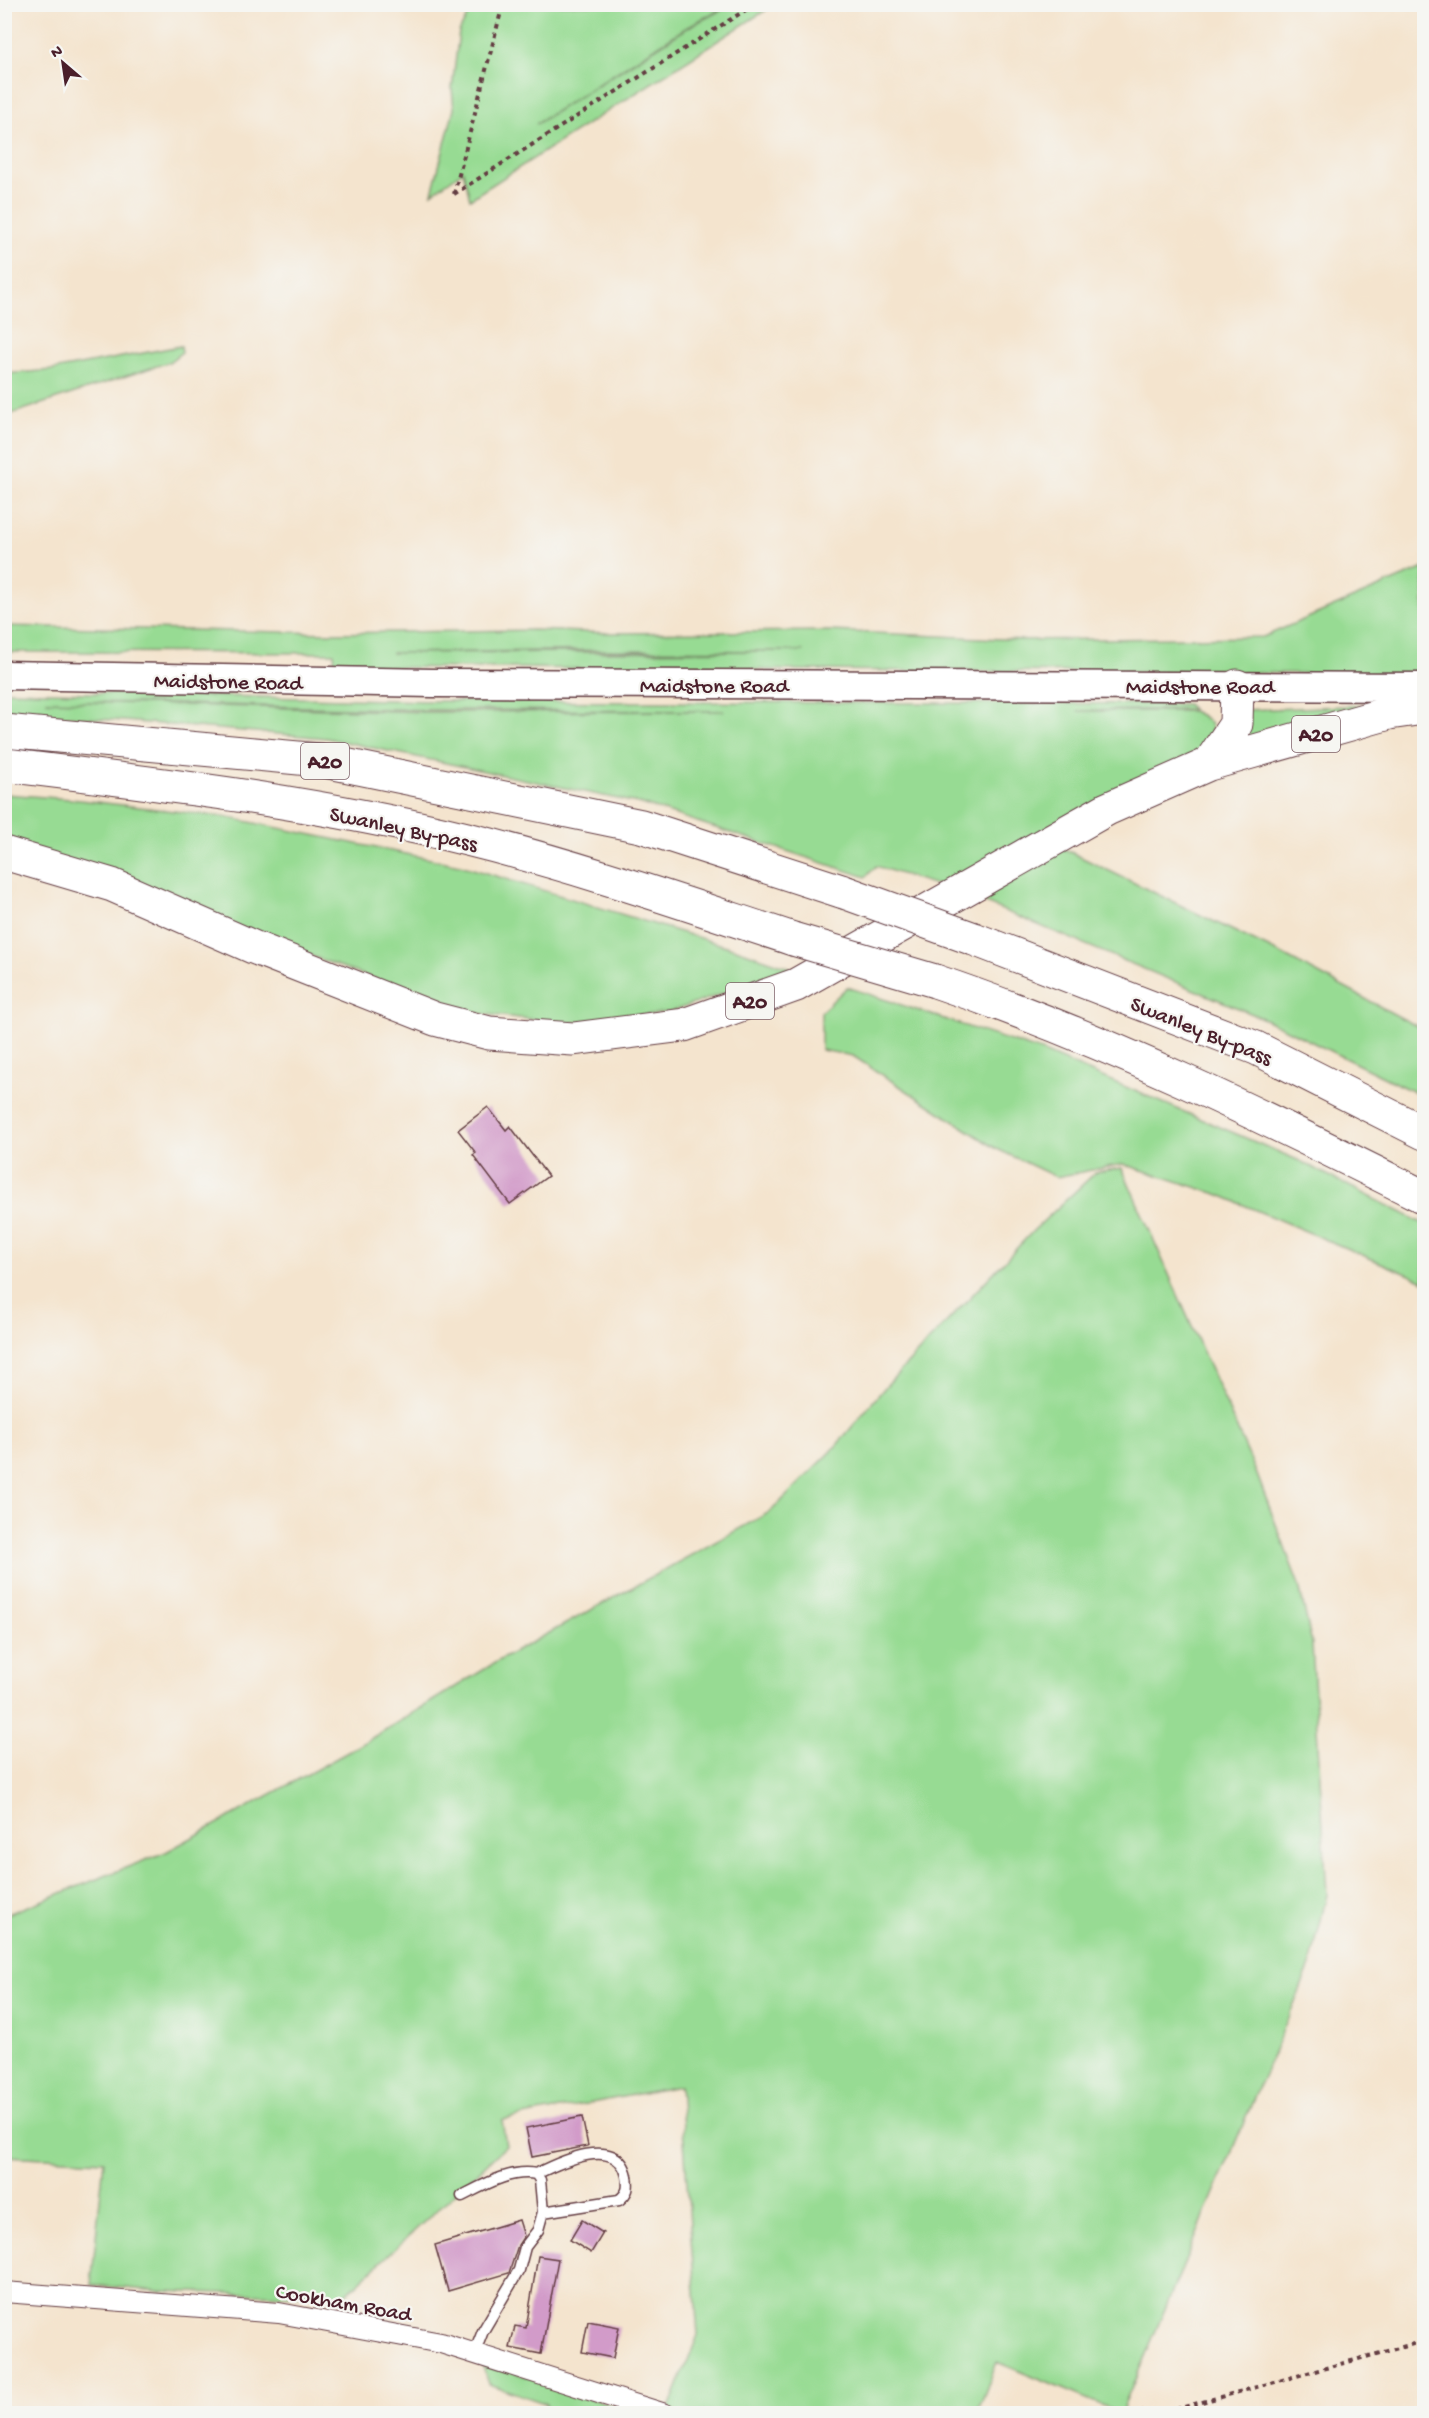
<svg xmlns="http://www.w3.org/2000/svg" width="1429" height="2418" font-family="'Gochi Hand',sans-serif">
	<rect width="100%" height="100%" fill="#f6f6f2"/>
	<filter id="ink" filterUnits="userSpaceOnUse"><feTurbulence type="fractalNoise" baseFrequency=".0167" numOctaves="2"/><feDisplacementMap in="SourceGraphic" scale="12" xChannelSelector="R" yChannelSelector="G"/><feConvolveMatrix kernelMatrix="1 2 1 2 8 2 1 2 1" color-interpolation-filters="sRGB"/></filter>
	<filter id="wash" filterUnits="userSpaceOnUse"><feTurbulence type="fractalNoise" baseFrequency=".008" numOctaves="4" result="noise"/><feDisplacementMap in="SourceGraphic" scale="24" xChannelSelector="R" yChannelSelector="G"/><feGaussianBlur stdDeviation="1.35" result="paint"/><feColorMatrix in="noise" values="0 0 0 0 0 0 0 0 0 0 0 0 0 0 0 0 0 1.4 0 .05"/><feComposite in="paint" operator="in"/></filter>
	<g filter="url(#wash)">
		<rect width="100%" height="100%" fill="#f4e4ce"/>
		<path fill="#97db93" stroke="#707d5f" stroke-width="1.5" fill-rule="evenodd" d="M473 5H729L692 24 536 124 692 25 732 5H774L470 199 463 171 432 193 454 109 452 89 459 32Z
			M181 346 182 352 169 362 5 416V374L53 370Z
			M1424 568V674L335 667 334 653 5 652V626L332 633 533 630 611 633 831 631 1023 640 1263 637ZM611 650 804 651 391 653Z
			M5 691 430 701 1187 704 1192 709 1077 711H1192C1216 721 1216 729 1203 750L942 887 876 866 866 877 642 804 326 738 5 711ZM46 701 431 710 724 711 430 712Z
			M1373 705 1247 749 1244 710Z
			M4 794 71 799 225 817 460 865 736 949 794 969 670 1012 567 1023 464 1012 5 844Z
			M1062 848 1283 955 1424 1030V1097L1267 1020 973 898Z
			M847 987 1041 1051 1300 1161 1424 1224V1281L1220 1195 1123 1164 1056 1177 997 1149 853 1056 821 1050V1012Z
			M1122 1168 1256 1472 1299 1585 1312 1644 1327 1895 1310 1966 1121 2413 997 2362 977 2413H667L698 2335 680 2086 502 2120 506 2146 343 2297 159 2291 91 2285 104 2161 5 2156V1915L166 1852 357 1747 498 1661 770 1512 831 1452 886 1386 1034 1230 1096 1172Z
			M481 2361 634 2413H545L547 2404 489 2384Z"/>
		<g id="blocks">
			<path fill="#d29bc9" d="M488 1107 506 1130 510 1126 548 1176 510 1204 473 1155 476 1153 458 1130Z
				M582 2117 588 2146 532 2157 526 2128Z
				M519 2220 524 2236 518 2245 509 2273 448 2291 435 2245Z
				M582 2220 603 2233 591 2253 570 2240Z
				M538 2256 558 2259 541 2354 510 2348 515 2326 526 2328Z
				M588 2321 619 2327 613 2358 582 2352Z"/>
		</g>
	</g>
	<g filter="url(#ink)">
		<use href="#blocks" fill-opacity="0" stroke="#643d43" stroke-width="1.5"/>
		<g fill="none" stroke-linecap="round" stroke-linejoin="round">
			<g stroke="#643d43" stroke-width="13">
				<path id="service" d="M536 2174C560 2162 618 2134 627 2176 629 2188 628 2193 619 2200L543 2212
					M462 2196C484 2185 511 2169 536 2174L540 2180 543 2212 538 2230 525 2247 519 2270 483 2331 474 2354"/>
			</g>
			<g stroke="#643d43" stroke-width="22">
				<path id="minor" d="M4 2292 279 2313 441 2343 665 2414"/>
			</g>
			<g stroke="#643d43" stroke-width="31">
				<path id="secondary" d="M4 675 433 683 1424 687"/>
			</g>
			<g stroke="#643d43" stroke-width="35">
				<path id="trunk" d="M4 731 320 760 641 826 844 892
					M1209 764 1236 724 1237 686
					M4 765C161 784 318 802 471 840 580 867 686 904 793 939
					M4 853 112 885 253 947 435 1019 489 1033 573 1039 684 1025 796 985 1107 809 1209 764 1389 713 1424 708
					M974 939 1256 1048 1424 1133
					M935 981C1104 1038 1265 1117 1424 1197"/>
			</g>
			<path stroke="#643d43" stroke-width="4" stroke-dasharray="4.5 4.5" stroke-linecap="butt" d="M454 194 755 4
				M454 194 503 4
				M1122 2413 1173 2410 1424 2341"/>
			<use href="#service" stroke="#fff" stroke-width="10"/>
			<use href="#minor" stroke="#fff" stroke-width="20"/>
			<use href="#secondary" stroke="#fff" stroke-width="28"/>
			<use href="#trunk" stroke="#fff" stroke-width="33"/>
			<g stroke="#643d43" stroke-width="35" stroke-linecap="butt">
				<path id="trunk-bridge" d="M844 892 974 939
					M793 939 935 981"/>
			</g>
			<use href="#trunk-bridge" stroke="#fff" stroke-width="33"/>
		</g>
	</g>
	<g text-anchor="middle" stroke-width="4.5" stroke-linejoin="round" paint-order="stroke">
		<g fill="#f6f6f2" stroke="#7e6067" stroke-width="1.5">
			<rect x="1292" y="716" width="48" height="36" rx="4.5"/>
			<rect x="301" y="743" width="48" height="36" rx="4.5"/>
			<rect x="726" y="983" width="48" height="36" rx="4.5"/>
		</g>
		<g font-size="21" font-weight="bold" fill="#4a1f2b">
			<text x="1316" y="741">A20</text>
			<text x="325" y="768">A20</text>
			<text x="750" y="1008">A20</text>
		</g>
		<g font-size="22" fill="#4a1f2b" stroke="#f6f6f2">
			<text transform="translate(228 680) rotate(1)" y="8">Maidstone Road</text>
			<text x="714" y="692">Maidstone Road</text>
			<text x="1200" y="693">Maidstone Road</text>
			<text transform="translate(404 827) rotate(12)" y="8">Swanley By-pass</text>
			<text transform="translate(1202 1029) rotate(22)" y="8">Swanley By-pass</text>
			<text transform="translate(344 2301) rotate(10)" y="8">Cookham Road</text>
		</g>
	</g>
	<rect width="1429" height="2418" fill="none" stroke="#f6f6f2" stroke-width="24"/>
	<g transform="translate(63 63) rotate(331)" stroke="#f6f6f2" stroke-width="4.5" paint-order="stroke">
	<path d="M0-4.5L10 22L0 15L-10 22Z" fill="#4a1f2b"/>
	<text y="-9" font-size="16" font-weight="bold" text-anchor="middle" fill="#4a1f2b">N</text>
	</g>
</svg>
